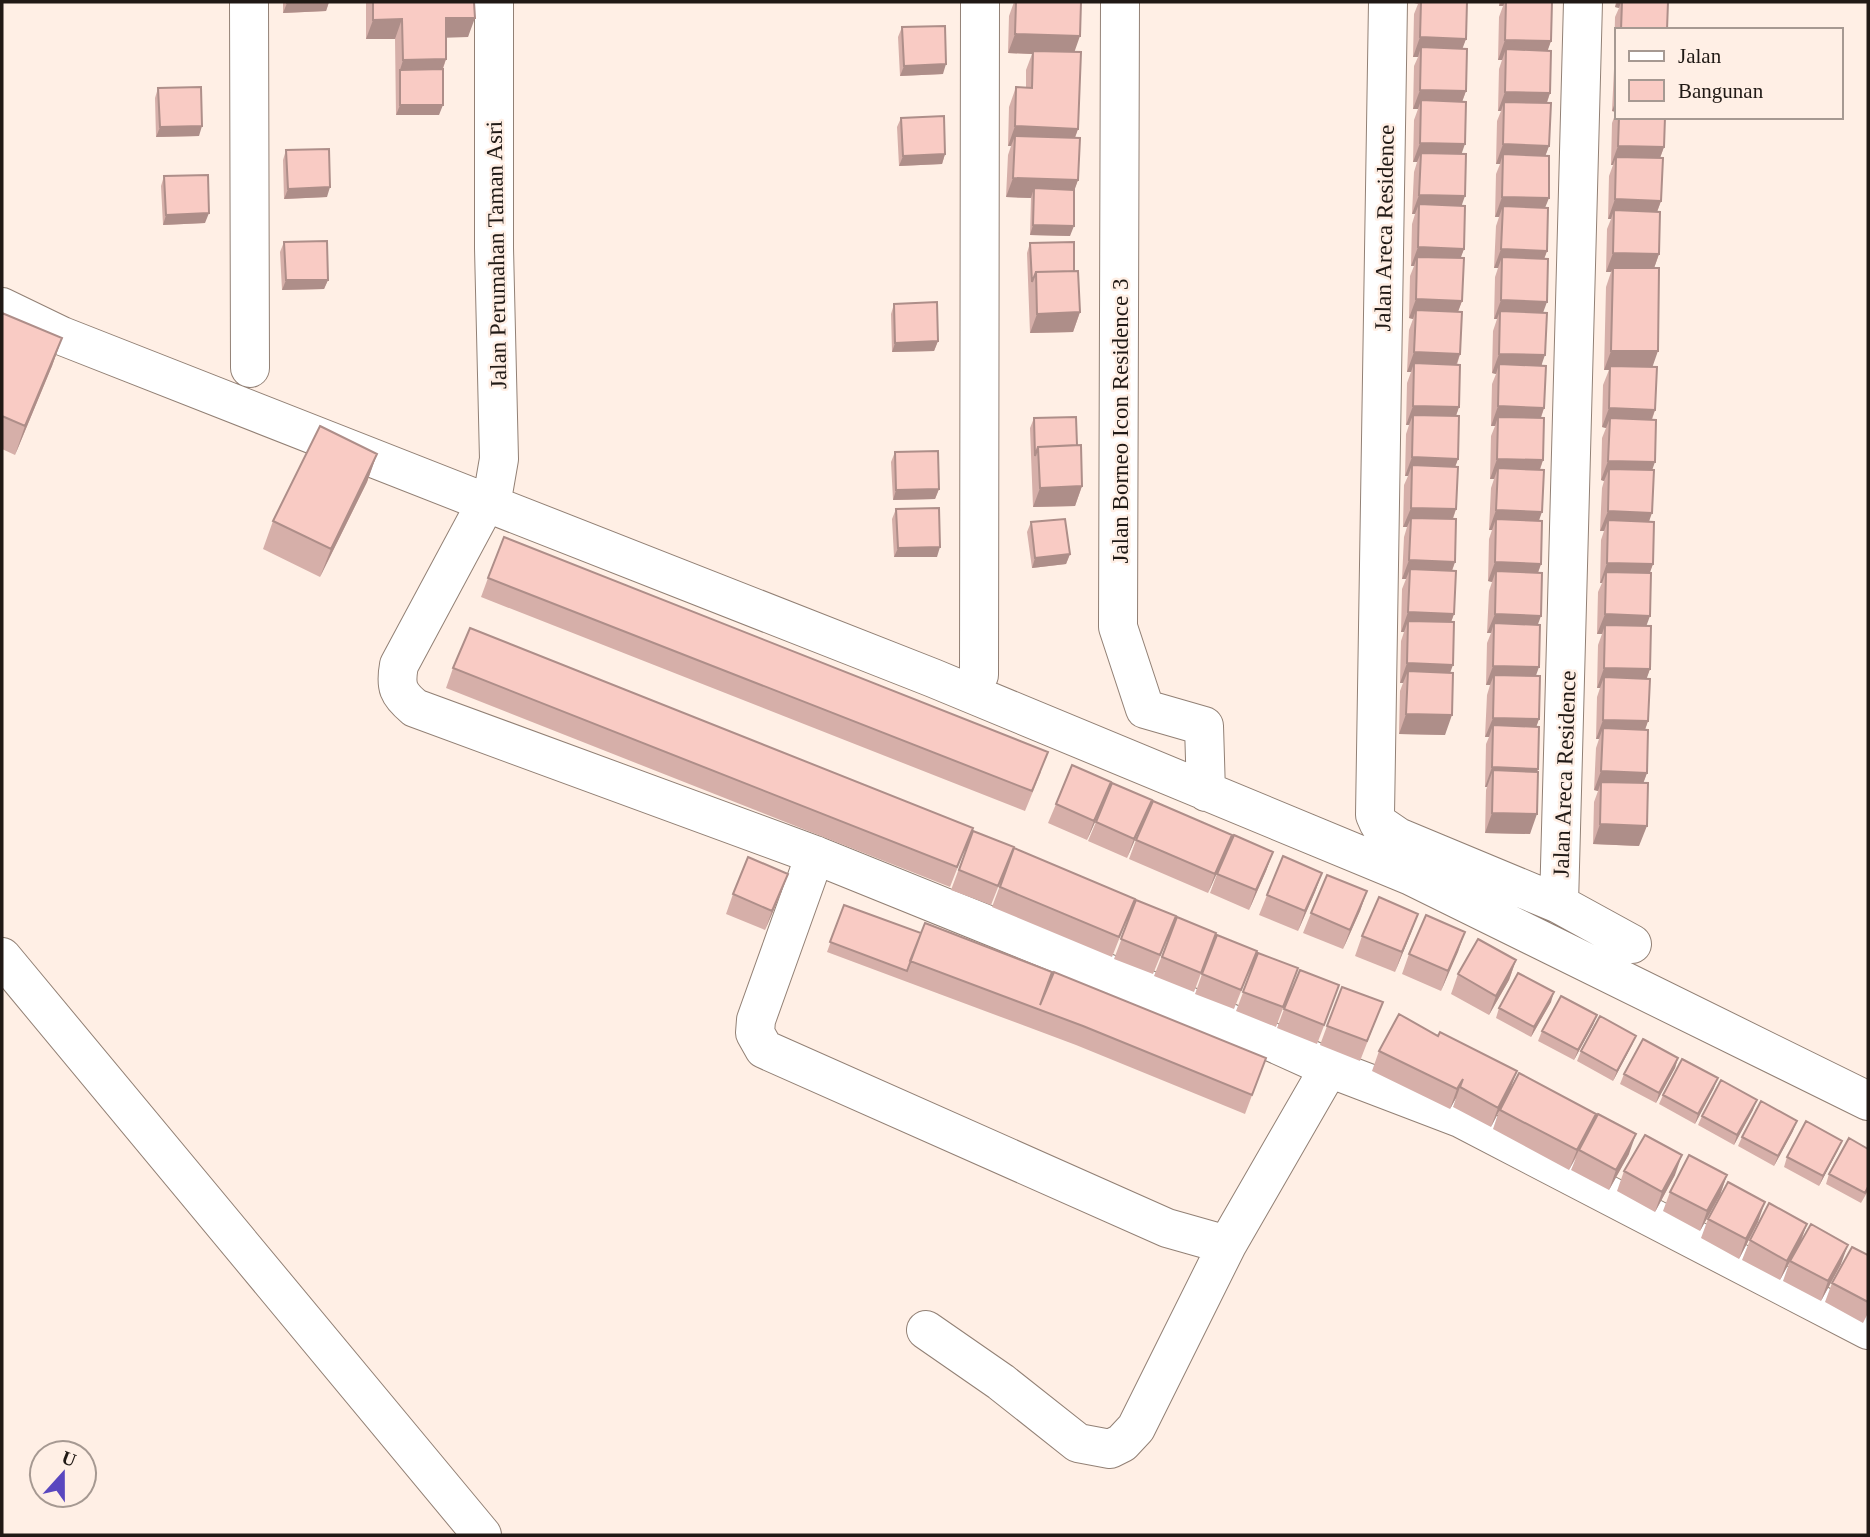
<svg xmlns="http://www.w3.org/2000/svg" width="1870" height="1537" font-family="'Times New Roman',serif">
	<rect width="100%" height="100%" fill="#ffefe5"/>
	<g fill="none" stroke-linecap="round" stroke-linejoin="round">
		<g stroke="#928075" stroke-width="40">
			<path id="minor" d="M249 2 250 368
				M494 2V248L499 459 494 488 399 665C395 687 398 694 415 708L815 855 1223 1020 1329 1068 1460 1118 1868 1330
				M1120 2 1118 627 1145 709 1204 726 1206 792
				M1388 2 1375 815 1379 824 1398 837 1559 904 1632 944
				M2 307 62 336 933 678 1411 876 1868 1101
				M979 675 980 2
				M815 855 756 1020 755 1033 764 1049 1167 1228 1227 1245 1329 1068
				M1559 904 1583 2
				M2 957 482 1535
				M926 1330 1001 1382 1078 1443 1110 1449 1122 1443 1136 1428 1227 1245"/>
		</g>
		<use href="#minor" stroke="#fff" stroke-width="38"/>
	</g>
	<path fill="#d6afa9" d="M283 2H329L326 11 283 13Z
		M366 2H474L468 37H446V59L443 69 439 115H396L395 39H366Z
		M1014 2H1081L1074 52 1078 129 1075 138 1078 180 1074 190 1070 236 1030 235 1031 198 1006 197 1008 155 1011 146H1008L1009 107 1016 87 1026 88V70L1032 54 1008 53 1009 16Z
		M1414 2H1467L1466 39 1462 48 1466 91 1462 102V206L1464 249 1460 258 1462 301 1458 311 1460 354 1457 365 1459 407 1456 416 1458 459 1455 467 1456 509 1453 519 1455 562 1452 571 1454 614 1451 622 1450 673 1445 735 1399 734 1400 691 1403 683H1400L1401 641 1404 632H1401L1402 589 1406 579H1402L1404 537 1407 527H1403L1404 485 1408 476H1405L1406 434 1409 425H1406L1407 383 1411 372H1407L1409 330 1413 319 1409 318 1410 276 1414 266H1411L1412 224 1415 214H1412L1414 172 1417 162H1413L1414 120 1418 109H1413L1414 66 1418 57H1413L1414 14 1418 4 1414 3Z
		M1499 2H1552L1551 41 1547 51 1550 93 1547 103 1549 146 1545 156V208L1547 251 1544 259 1542 366 1544 408 1541 418 1543 460 1540 470 1539 521 1541 564 1538 573 1535 676 1539 719 1536 727 1538 769 1530 834 1485 833 1486 790 1487 787H1485L1486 744 1489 737H1485L1487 695 1490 685H1486L1487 643 1491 633H1487L1489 591 1492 582 1488 581 1489 539 1492 530H1489L1491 488 1494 479H1490L1491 436 1495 426H1491L1492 384 1496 374 1492 373 1493 331 1497 319H1494L1495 277 1498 268H1494L1496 226 1499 217H1495L1496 174 1500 164H1496L1497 121 1501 111H1498L1499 69 1502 60H1498L1499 17 1503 6H1499Z
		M1616 2H1668L1667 30H1616V60H1614L1615 17 1619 8 1615 7Z
		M902 27 943 74 900 76 898 37Z
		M1616 62V112L1612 111 1614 69Z
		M158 88 199 136 156 137 155 98Z
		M1616 112V117H1665L1664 147 1660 158 1661 201 1657 212 1659 254 1654 268 1652 367 1655 410 1652 420V470L1649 522 1653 564 1649 573 1646 626 1650 669 1646 679 1648 721 1645 730 1647 773 1643 783 1639 846 1593 844 1594 802 1598 791 1594 790 1596 748 1599 739H1596L1597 697 1600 688H1597L1598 645 1602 634H1597L1598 592 1602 583H1600L1601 540 1604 531H1600L1602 488 1604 481 1601 480 1602 438 1606 428 1602 427 1603 385 1609 370H1604L1606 287 1611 272H1606L1607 229 1611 219H1608L1609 176 1613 165H1611L1612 123Z
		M901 118 945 154 942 164 899 166 897 127Z
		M286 150 327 197 284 199 283 160Z
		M164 176 205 223 163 225 161 186Z
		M284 242 328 280 324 289 282 290 280 252Z
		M1030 243 1074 271 1080 312 1073 332 1030 333 1027 253Z
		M894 304 938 341 934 351 892 352 891 314Z
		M2 313 62 338 52 366 15 455 2 449Z
		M1034 418 1077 445 1082 486 1075 506 1033 507 1030 428Z
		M895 452 939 489 935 499 893 500 891 462Z
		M377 454 367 482 320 577 263 549 273 521Z
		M896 509 937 557H894L892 519Z
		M1031 522 1070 554 1066 564 1032 568 1027 532Z
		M488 578 1041 772 1025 811 481 597Z
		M453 668 973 828 950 887 446 688Z
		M1111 782 1104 802 1087 840 1048 823 1056 804Z
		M1152 800 1127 858 1088 841 1096 822Z
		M973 831 1014 847 991 905 951 890Z
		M1136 840 1225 855 1208 893 1129 859Z
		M1014 848 1135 899 1112 957 992 907Z
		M1273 852 1266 871 1249 910 1210 893 1217 874Z
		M1322 873 1315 892 1298 931 1259 915 1267 895Z
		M1367 891 1360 911 1343 949 1303 933 1311 913Z
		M781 893 765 930 726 914 733 894Z
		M1136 900 1169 935 1153 974 1114 959Z
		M844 905 1040 1005 1266 1058 1245 1114 1076 1045 827 952Z
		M1418 914 1395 972 1355 956 1362 936Z
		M1177 917 1216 933 1194 992 1154 976Z
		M1465 932 1441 991 1402 974 1409 954Z
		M1257 951 1234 1009 1195 994 1202 974Z
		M1258 953 1298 968 1276 1027 1236 1011Z
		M1516 960 1509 980 1489 1015 1451 994 1458 974Z
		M1383 1002 1360 1061 1320 1045 1327 1026Z
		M1551 1002 1531 1037 1496 1018 1499 1008Z
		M1332 1005 1317 1044 1277 1028 1284 1009Z
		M1597 1015 1593 1025 1574 1060 1538 1041 1542 1031Z
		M1636 1036 1632 1045 1613 1081 1577 1061 1581 1051Z
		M1379 1051 1596 1114 1592 1126 1629 1154 1609 1190 1571 1170 1576 1158 1569 1170 1493 1129 1499 1111 1491 1127 1453 1107 1456 1098 1450 1109 1372 1071Z
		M1678 1058 1675 1068 1656 1103 1620 1084 1624 1074Z
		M1714 1088 1695 1124 1659 1104 1663 1095Z
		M1753 1110 1734 1145 1698 1125 1702 1116Z
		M1793 1131 1774 1166 1738 1146 1742 1137Z
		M1838 1150 1819 1186 1784 1167 1787 1157Z
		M1624 1171 1675 1175 1655 1212 1617 1191Z
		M1829 1174 1868 1191 1861 1203 1826 1184Z
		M1727 1175 1720 1195 1700 1231 1663 1211 1670 1192Z
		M1708 1219 1758 1222 1739 1259 1701 1238Z
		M1807 1224 1800 1243 1780 1280 1742 1260 1750 1240Z
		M1868 1255V1313L1863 1323 1825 1302 1832 1283Z
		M1790 1261 1841 1264 1821 1301 1783 1281Z"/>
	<path fill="#ae8e89" d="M329 2 326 11 283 13 287 3Z
		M1501 2H1505L1503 6H1499Z
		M1617 2H1621L1619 8 1615 7Z
		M446 18H475L468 37 438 38Z
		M402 19 395 39H366L373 20Z
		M1015 34 1080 36 1073 56 1033 51 1032 54 1008 53Z
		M1420 37 1466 39 1459 58 1421 47 1418 57H1413Z
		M1505 40 1551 41 1544 61 1506 49 1502 60H1498Z
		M446 59 439 79 400 70 403 60Z
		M946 64 943 74 900 76 904 66Z
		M1420 90 1466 91 1459 110 1421 100 1418 109H1413Z
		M1505 92 1550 93 1543 113 1504 102 1501 111H1498Z
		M1616 100V112L1612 111Z
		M400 105H443L439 115H396Z
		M202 126 199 136 156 137 160 127Z
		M1015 126 1078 129 1071 148 1015 136 1011 146H1008Z
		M1420 143 1465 144 1458 164 1421 153 1417 162H1413Z
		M1503 144 1549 146 1542 165 1503 154 1500 164H1496Z
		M1618 146 1664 147 1657 166 1616 157 1613 165H1611Z
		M945 154 942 164 899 166 903 156Z
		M1013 178 1078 180 1071 200 1034 188 1031 198 1006 197Z
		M330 187 327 197 284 199 288 189Z
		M1419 195 1465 196 1458 216 1419 204 1415 214H1412Z
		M1502 197 1549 198 1541 218 1503 206 1499 217H1495Z
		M1615 199 1661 201 1654 220 1614 210 1611 219H1608Z
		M209 213 205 223 163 225 166 215Z
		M1033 225 1074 226 1070 236 1030 235Z
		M1418 247 1464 249 1457 268 1417 257 1414 266H1411Z
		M1501 249 1547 251 1540 270 1502 257 1498 268H1494Z
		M1613 253 1659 254 1652 274 1613 268 1611 272H1606Z
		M286 280H328L324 289 282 290Z
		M1416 299 1462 301 1455 320 1416 310 1413 319 1409 318Z
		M1501 300 1547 302 1540 321 1500 311 1497 319H1494Z
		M1080 312 1073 332 1030 333 1037 314Z
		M62 338 52 366 15 455 25 426Z
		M938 341 934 351 892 352 895 343Z
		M1611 351H1658L1651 371 1610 366 1609 370H1604Z
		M1414 352 1460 354 1453 374 1414 363 1411 372H1407Z
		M1499 354 1545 355 1538 375 1499 364 1496 374 1492 373Z
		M1413 406 1459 407 1452 427 1413 415 1409 425H1406Z
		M1498 406 1544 408 1537 428 1498 417 1495 426H1491Z
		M1609 408 1655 410 1648 429 1610 418 1606 428 1602 427Z
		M377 454 367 482 320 577 331 549Z
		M1412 457 1458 459 1451 478 1412 465 1408 476H1405Z
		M1497 459 1543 460 1536 480 1498 468 1494 479H1490Z
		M1608 461 1655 462 1648 482 1609 469 1604 481 1601 480Z
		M1082 486 1075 506 1033 507 1040 488Z
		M939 489 935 499 893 500 896 490Z
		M1411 508 1456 509 1449 529 1411 518 1407 527H1403Z
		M1496 510 1542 512 1535 532 1496 519 1492 530H1489Z
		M1608 511 1652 513 1645 533 1608 520 1604 531H1600Z
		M940 547 937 557H894L898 548Z
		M1070 554 1066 564 1032 568 1035 558Z
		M1409 560 1455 562 1448 581 1410 569 1406 579H1402Z
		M1495 562 1541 564 1534 583 1496 571 1492 582 1488 581Z
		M1607 563 1653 564 1646 584 1606 572 1602 583H1600Z
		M1408 612 1454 614 1447 633 1408 621 1404 632H1401Z
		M1495 614 1541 616 1534 635 1494 623 1491 633H1487Z
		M1605 614 1650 616 1643 635 1605 625 1602 634H1597Z
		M1407 663 1453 665 1446 684 1408 671 1403 683H1400Z
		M1493 666 1539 667 1532 687 1494 675 1490 685H1486Z
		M1604 668 1650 669 1643 689 1604 677 1600 688H1597Z
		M1406 714 1452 715 1445 735 1399 734Z
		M1493 718 1539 719 1532 739 1493 725 1489 737H1485Z
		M1603 720 1648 721 1641 741 1603 728 1599 739H1596Z
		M1492 767 1538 769 1530 789 1493 770 1487 787H1485Z
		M1601 771 1647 773 1640 792 1601 782 1598 791 1594 790Z
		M1111 782 1104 802 1087 840 1094 821Z
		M1152 800 1144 819 1127 858 1134 839Z
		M1492 813 1537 814 1530 834 1485 833Z
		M1600 824 1647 826 1639 846 1593 844Z
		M1232 835 1225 855 1208 893 1215 874Z
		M1273 852 1266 871 1249 910 1256 890Z
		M1322 873 1315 892 1298 931 1305 911Z
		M788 874 781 893 765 930 772 911Z
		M1367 891 1360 911 1343 949 1350 930Z
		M1418 914 1411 933 1395 972 1402 952Z
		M1465 932 1458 952 1441 991 1448 971Z
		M1516 960 1509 980 1489 1015 1496 996Z
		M1554 992 1551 1002 1531 1037 1534 1027Z
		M1597 1015 1593 1025 1574 1060 1578 1050Z
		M1636 1036 1632 1045 1613 1081 1617 1071Z
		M1678 1058 1675 1068 1656 1103 1659 1093Z
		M1517 1071 1510 1090 1491 1127 1498 1108Z
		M1718 1078 1714 1088 1695 1124 1698 1114Z
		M1463 1079 1456 1098 1450 1109 1457 1089Z
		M1757 1100 1753 1110 1734 1145 1737 1135Z
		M1596 1114 1589 1134 1579 1150 1569 1170 1577 1150Z
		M1797 1121 1793 1131 1774 1166 1778 1156Z
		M1636 1134 1629 1154 1609 1190 1616 1170Z
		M1842 1141 1838 1150 1819 1186 1823 1176Z
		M1682 1155 1675 1175 1655 1212 1662 1192Z
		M1727 1175 1720 1195 1700 1231 1707 1211Z
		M1765 1202 1758 1222 1739 1259 1746 1239Z
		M1807 1224 1800 1243 1780 1280 1787 1261Z
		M1848 1245 1841 1264 1821 1301 1828 1281Z"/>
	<path fill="#f9cbc4" stroke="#ae8e89" stroke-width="2" d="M287 2H321L287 3Z
		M373 2H474L475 18H446V59L403 60 402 19 373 20Z
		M1016 2H1081L1080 36 1015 34Z
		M1421 2H1467L1466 39 1420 37Z
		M1506 2H1552L1551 41 1505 40Z
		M1622 2H1668L1667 30H1621Z
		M945 26 946 64 904 66 902 27Z
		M1421 47 1467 49 1466 91 1420 90Z
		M1506 49 1551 51 1550 93 1505 92Z
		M1033 51 1081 52 1078 129 1015 126 1016 87 1032 88Z
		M443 69V105H400V70Z
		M201 87 202 126 160 127 158 88Z
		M1421 100 1466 102 1465 144 1420 143Z
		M1504 102 1551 103 1549 146 1503 144Z
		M944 116 945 154 903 156 901 118Z
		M1619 117H1665L1664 147 1618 146Z
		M1015 136 1080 138 1078 180 1013 178Z
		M329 149 330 187 288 189 286 150Z
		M1421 153 1466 154 1465 196 1419 195Z
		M1503 154 1549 156V198L1502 197Z
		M1616 157 1663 158 1661 201 1615 199Z
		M208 175 209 213 166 215 164 176Z
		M1034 188 1074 190V226L1033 225Z
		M1419 204 1465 206 1464 249 1418 247Z
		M1503 206 1548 208 1547 251 1501 249Z
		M1614 210 1660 212 1659 254 1613 253Z
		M327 241 328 280H286L284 242Z
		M1074 242V271L1036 272 1032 282 1030 243Z
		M1417 257 1464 258 1462 301 1416 299Z
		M1502 257 1548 259 1547 302 1501 300Z
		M1613 268H1659L1658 351H1611Z
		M1078 271 1080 312 1037 314 1036 272Z
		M937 302 938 341 895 343 894 304Z
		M1416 310 1462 312 1460 354 1414 352Z
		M1500 311 1547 313 1545 355 1499 354Z
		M2 313 62 338 25 426 2 416Z
		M1414 363 1460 365 1459 407 1413 406Z
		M1499 364 1546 366 1544 408 1498 406Z
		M1610 366 1657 367 1655 410 1609 408Z
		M1413 415 1459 416 1458 459 1412 457Z
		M1076 417 1077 445 1038 447 1035 456 1034 418Z
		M1498 417 1544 418 1543 460 1497 459Z
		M1610 418 1656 420 1655 462 1608 461Z
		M320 426 377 454 331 549 273 521Z
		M1081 445 1082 486 1040 488 1038 447Z
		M938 451 939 489 896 490 895 452Z
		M1412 465 1458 467 1456 509 1411 508Z
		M1498 468 1544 470 1542 512 1496 510Z
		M1609 469 1654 470 1652 513 1608 511Z
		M939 508 940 547 898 548 896 509Z
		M1411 518 1456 519 1455 562 1409 560Z
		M1065 519 1070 554 1035 558 1031 522Z
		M1496 519 1542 521 1541 564 1495 562Z
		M1608 520 1654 522 1653 564 1607 563Z
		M504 537 1048 752 1032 791 488 578Z
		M1410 569 1456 571 1454 614 1408 612Z
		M1496 571 1542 573 1541 616 1495 614Z
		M1606 572 1651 573 1650 616 1605 614Z
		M1408 621 1454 622 1453 665 1407 663Z
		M1494 623 1540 625 1539 667 1493 666Z
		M1605 625 1651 626 1650 669 1604 668Z
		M470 628 973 828 957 867 453 668Z
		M1408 671 1453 673 1452 715 1406 714Z
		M1494 675 1540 676 1539 719 1493 718Z
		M1604 677 1650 679 1648 721 1603 720Z
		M1493 725 1539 727 1538 769 1492 767Z
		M1603 728 1648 730 1647 773 1601 771Z
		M1072 765 1111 782 1094 821 1056 804Z
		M1493 770 1538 772 1537 814 1492 813Z
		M1601 782 1648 783 1647 826 1600 824Z
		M1112 783 1152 800 1134 839 1096 822Z
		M1153 801 1232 835 1215 874 1136 840Z
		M973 831 1014 847 998 886 959 870Z
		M1234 835 1273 852 1256 890 1217 874Z
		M1014 848 1135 899 1119 937 1000 887Z
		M1283 856 1322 873 1305 911 1267 895Z
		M748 857 788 874 772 911 733 894Z
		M1327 875 1367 891 1350 930 1311 913Z
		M1379 897 1418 914 1402 952 1362 936Z
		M1136 900 1176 916 1160 955 1121 939Z
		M844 905 921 933 907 971 830 942Z
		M1426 915 1465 932 1448 971 1409 954Z
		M1177 917 1216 933 1201 973 1162 957Z
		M925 923 1052 972 1040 1005 1054 972 1266 1058 1252 1095 1083 1026 910 961Z
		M1217 935 1257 951 1241 990 1202 974Z
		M1478 939 1516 960 1496 996 1458 974Z
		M1258 953 1298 968 1283 1007 1243 992Z
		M1300 970 1339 985 1324 1025 1284 1009Z
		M1518 973 1554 992 1534 1027 1499 1008Z
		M1342 987 1383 1002 1367 1041 1327 1026Z
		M1561 996 1597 1015 1578 1050 1542 1031Z
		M1399 1014 1438 1036 1440 1032 1517 1071 1498 1108 1460 1087 1463 1079 1457 1089 1379 1051Z
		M1600 1016 1636 1036 1617 1071 1581 1051Z
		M1643 1039 1678 1058 1659 1093 1624 1074Z
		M1682 1059 1718 1078 1698 1114 1663 1095Z
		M1519 1073 1596 1114 1577 1150 1500 1110Z
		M1721 1080 1757 1100 1737 1135 1702 1116Z
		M1761 1101 1797 1121 1778 1156 1742 1137Z
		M1598 1114 1636 1134 1616 1170 1579 1150Z
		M1806 1121 1842 1141 1823 1176 1787 1157Z
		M1645 1135 1682 1155 1662 1192 1624 1171Z
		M1849 1138 1868 1149V1187L1865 1193 1829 1174Z
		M1689 1155 1727 1175 1707 1211 1670 1192Z
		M1728 1182 1765 1202 1746 1239 1708 1219Z
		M1769 1203 1807 1224 1787 1261 1750 1240Z
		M1811 1224 1848 1245 1828 1281 1790 1261Z
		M1852 1247 1868 1255V1302L1832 1283Z"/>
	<g text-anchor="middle" stroke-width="5" stroke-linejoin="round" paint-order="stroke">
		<g font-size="23" fill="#201915" stroke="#ffefe5">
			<text transform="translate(1384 228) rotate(-89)" y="8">Jalan Areca Residence</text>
			<text transform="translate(496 255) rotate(-91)" y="8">Jalan Perumahan Taman Asri</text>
			<text transform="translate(1120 421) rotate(-90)" y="8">Jalan Borneo Icon Residence 3</text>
			<text transform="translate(1564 774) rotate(-88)" y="8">Jalan Areca Residence</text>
		</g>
	</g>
	<rect width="1870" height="1537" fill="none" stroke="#201915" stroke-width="7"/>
	<rect x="1615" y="28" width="228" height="91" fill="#ffefe5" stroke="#a69992" stroke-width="2"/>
	<rect x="1629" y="51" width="35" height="10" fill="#ffffff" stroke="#a69992" stroke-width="2"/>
	<text x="1678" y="63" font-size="21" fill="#201915">Jalan</text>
	<rect x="1629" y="80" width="35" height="21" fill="#f9cbc4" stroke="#a69992" stroke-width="2"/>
	<text x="1678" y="98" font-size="21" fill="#201915">Bangunan</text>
	<g transform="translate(63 1474) rotate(21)"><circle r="33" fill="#ffefe5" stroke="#a69992" stroke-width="2"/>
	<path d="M0-5L12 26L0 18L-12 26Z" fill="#5947bf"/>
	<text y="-10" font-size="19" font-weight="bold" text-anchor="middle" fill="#201915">U</text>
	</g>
</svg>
